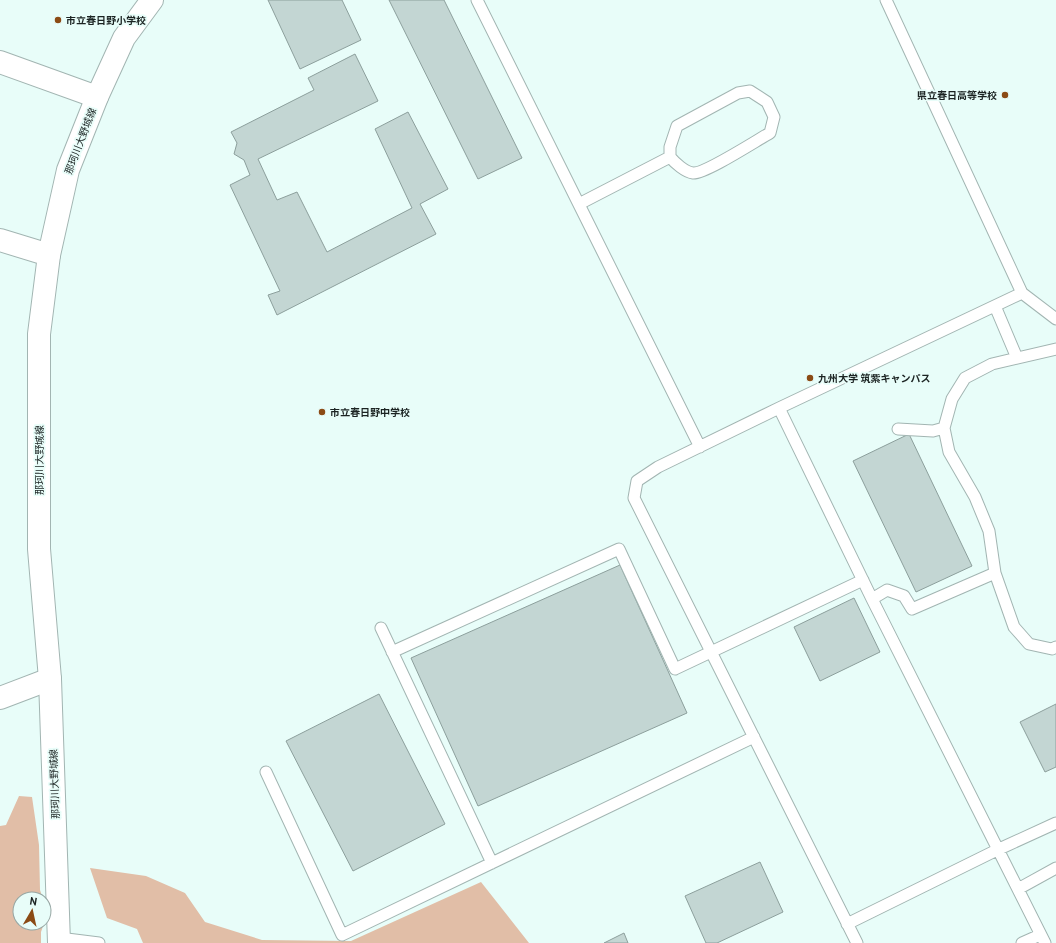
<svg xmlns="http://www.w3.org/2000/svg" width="1056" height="943" font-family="'PT Sans','Noto Sans JP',sans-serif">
	<rect width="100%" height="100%" fill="#e8fdf9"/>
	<path fill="#e1bea7" d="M19 796 32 797 39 845 40 890 43 899H20V923H44L41 932V943H0V826L6 825Z
		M90 868 146 876 185 893 205 922 262 940 351 941 481 882 529 943H143L137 929 107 918Z"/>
	<path fill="#c3d6d3" stroke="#8c9f9c" d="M268 0H342L361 40 300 69Z
		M389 0H444L522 158 478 179Z
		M355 54 378 101 258 159 277 200 297 192 327 252 412 208 375 129 408 112 448 189 420 204 436 234 277 315 268 295 280 291 230 185 250 175 244 160 234 154 237 143 231 132 314 90 308 78Z
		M909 434 972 566 916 592 853 461Z
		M620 565 687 713 478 806 411 658Z
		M854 598 880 652 820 681 794 627Z
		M379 694 445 824 353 871 286 741Z
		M1056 704V767L1045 772 1020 722Z
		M760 862 783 912 717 943H706L685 896Z
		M624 933 628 943H604Z"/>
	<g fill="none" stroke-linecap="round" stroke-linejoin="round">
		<g stroke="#a2b5b2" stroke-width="13">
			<path id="service" d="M477 0 700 447
				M886 0 1022 293 1056 319
				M579 204 670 157C675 163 685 172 693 173 705 174 757 140 770 133L774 117 767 102 750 91 738 93 677 126 670 147V157
				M995 306 1017 358
				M1056 349 992 364 965 378 952 399 944 428 949 452 975 497 989 531 995 573 1014 627 1029 644 1052 649 1056 647
				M779 408 872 599 1045 943
				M898 429 933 431 944 428
				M872 599 887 590 904 596 912 609 995 573
				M381 628 492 863
				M392 652 619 549 675 669 863 580
				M266 772 342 935 754 737
				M1018 889 1056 868
				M847 924 997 850 1056 823
				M59 938 99 943
				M857 943 634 498 637 481 658 467 779 408 1022 293
				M1022 943 1040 935"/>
		</g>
		<g stroke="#a2b5b2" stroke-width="24">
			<path id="minor" d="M0 698 50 679"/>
		</g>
		<g stroke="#a2b5b2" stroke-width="24">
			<path id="tertiary" d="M0 62 97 97
				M0 240 49 255"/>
		</g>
		<g stroke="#a2b5b2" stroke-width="24">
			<path id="secondary" d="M59 943 50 679 39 549V334L49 255 68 170 97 97 124 38 152 0"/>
		</g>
		<use href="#service" stroke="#fff" stroke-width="11"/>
		<use href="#minor" stroke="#fff" stroke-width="22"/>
		<use href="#tertiary" stroke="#fff" stroke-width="22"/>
		<use href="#secondary" stroke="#fff" stroke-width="22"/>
	</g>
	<g fill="#8b4b15" stroke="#e8fdf9" stroke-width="1.5">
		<circle cx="58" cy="20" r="4"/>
		<circle cx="1005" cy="95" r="4"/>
		<circle cx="810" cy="378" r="4"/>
		<circle cx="322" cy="412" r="4"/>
	</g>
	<g text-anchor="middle" stroke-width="3.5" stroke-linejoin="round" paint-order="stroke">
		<g font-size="10" font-weight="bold" fill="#1b2322" stroke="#e8fdf9" text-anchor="start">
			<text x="66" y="24">市立春日野小学校</text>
			<text x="997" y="99" text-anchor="end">県立春日高等学校</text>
			<text x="818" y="382">九州大学 筑紫キャンパス</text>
			<text x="330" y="416">市立春日野中学校</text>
		</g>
		<g font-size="10" fill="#1b2322" stroke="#e8fdf9">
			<text transform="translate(80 141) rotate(-69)" y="4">那珂川大野城線</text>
			<text transform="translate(39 460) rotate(-90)" y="4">那珂川大野城線</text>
			<text transform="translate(54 784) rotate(-92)" y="4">那珂川大野城線</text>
		</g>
	</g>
	<g transform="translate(32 911) rotate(9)"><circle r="19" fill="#e8fdf9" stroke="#96a6a3"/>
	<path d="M0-3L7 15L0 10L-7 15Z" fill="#8b4b15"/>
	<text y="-6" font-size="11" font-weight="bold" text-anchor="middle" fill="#1b2322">N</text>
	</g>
</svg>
